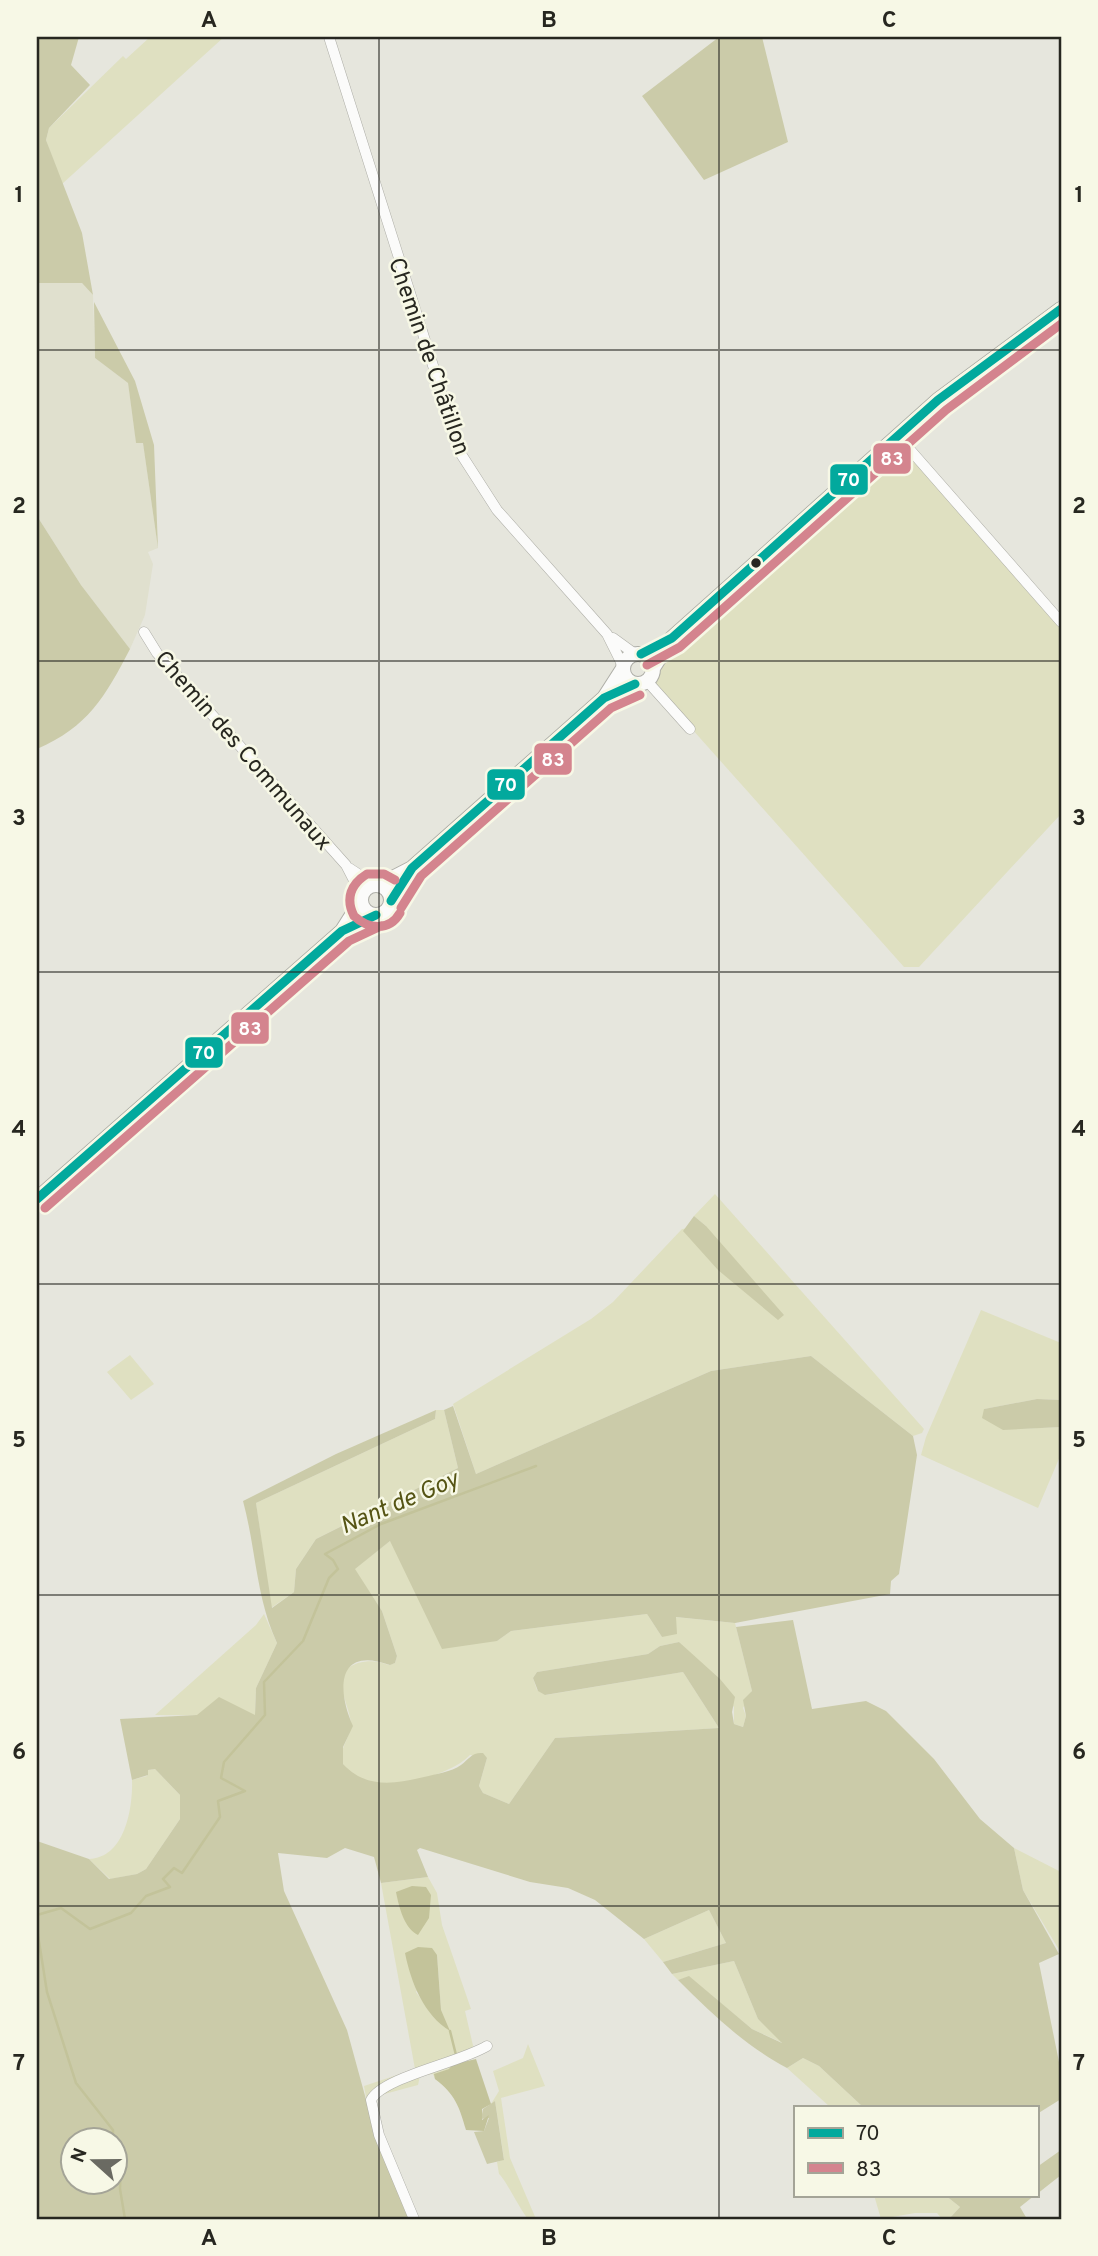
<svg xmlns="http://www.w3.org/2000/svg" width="1098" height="2256" font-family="Overpass,sans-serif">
	<rect width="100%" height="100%" fill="#e6e6dd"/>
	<path fill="#e0e0ce" d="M37 283H82L93 295 95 358 128 383 136 442H143L158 548 148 552 153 564 145 615 130 649 81 585 37 516Z"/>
	<path fill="#dfe0c1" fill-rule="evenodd" d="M150 37H224L62 184 46 140 49 128 123 56 126 59Z
		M902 448 910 453 1061 626V814L919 967H904L659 692 656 682 661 661Z
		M715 1194 924 1429 922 1433 913 1436 811 1356 711 1371 476 1474 453 1404 591 1319 613 1302 682 1229 706 1226 694 1216Z
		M981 1310 1061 1343V1400L1037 1399 984 1409 1016 1429 1061 1427V1454L1038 1508 921 1455 926 1437Z
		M130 1355 154 1384 131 1400 107 1372Z
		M436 1410H444L458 1468 316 1539 296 1569 294 1592 271 1608 256 1503 435 1419Z
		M390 1541 497 1641 511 1631 647 1614 662 1637 675 1617 735 1623 752 1691 743 1708 746 1716 743 1727 734 1724V1707L679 1642 660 1646 648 1654 537 1672 533 1678 537 1690 546 1695 683 1672 719 1728 555 1738 509 1804 483 1793 479 1786 487 1758 470 1755C449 1778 363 1801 343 1764 337 1751 351 1737 351 1724 350 1704 327 1673 358 1663 370 1660 378 1661 389 1665L395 1663 397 1656 382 1611 354 1569Z
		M264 1614 277 1643 256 1688 255 1716 155 1715 256 1625Z
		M155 1769 180 1795V1819L146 1869 137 1874 110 1879 89 1859C125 1858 133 1808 132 1780L147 1776 148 1770Z
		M1014 1848 1061 1872V1953L1023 1890Z
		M428 1877 437 1893 442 1925 471 2009 465 2011 474 2050 455 2058 448 2089 435 2079 433 2074 420 2076 418 2085 377 2096 369 2114 364 2086 415 2069 381 1883ZM437 1955 441 2010 427 2007 416 1992Z
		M709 1910 726 1943 663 1962 644 1939Z
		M734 1961 758 2019 785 2044 752 2029 689 1977 678 1980 672 1974Z
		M528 2044 545 2086 501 2098 510 2158 536 2219H528C519 2208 506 2180 499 2174L497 2162 504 2159 495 2101 491 2104 499 2091 493 2071 523 2058Z
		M803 2058 819 2066 863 2107H830L787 2068Z
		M874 2195H945L960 2207 949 2219H942L937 2213H915L881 2219Z"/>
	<path fill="#cbcba9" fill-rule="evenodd" d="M40 37H79L71 65 90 85 49 128 46 140 82 233 93 295 82 283H37V46Z
		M719 37H762L788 142 704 180 642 96Z
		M94 302 135 381 154 445 158 548 143 443H136L128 383 95 358Z
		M37 516 81 585 130 649C105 697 88 727 37 749Z
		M694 1216 706 1226 784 1315 778 1320 718 1270 683 1231Z
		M811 1356 913 1436 917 1455 899 1574 891 1581 890 1594 735 1623 676 1617 677 1634 662 1637 647 1614 511 1631 497 1641 442 1649 390 1541 355 1569 382 1611 397 1656 395 1663 390 1665C336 1645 337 1691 353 1726L343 1747V1764C366 1789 395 1784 424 1777 436 1774 451 1772 461 1765 469 1759 472 1752 483 1753L487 1758 479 1786 483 1793 509 1804 555 1738 719 1728 683 1672 545 1695 538 1691 533 1678 537 1672 648 1654 660 1646 679 1642 720 1679 735 1697 732 1712 734 1724 743 1727 746 1716 743 1700 752 1691 736 1627 793 1620 812 1709 866 1701 886 1711 934 1759 980 1819 1014 1848 1023 1890 1059 1954 1039 1963 1059 2062 1061 2099 1037 2114V2107H863L819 2066 803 2058 787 2068C744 2045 712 2014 678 1980L689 1976 752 2029 782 2043 758 2019 734 1961 672 1974 663 1962 726 1943 709 1910 644 1939 595 1900 568 1888 530 1882 420 1848 417 1850 428 1877 381 1883 374 1857 345 1848 327 1858 278 1853 284 1891 347 2030 376 2136 411 2219H37V1841L89 1859 109 1879 137 1874 146 1869 180 1819V1795L155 1769 148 1770V1775L132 1780 120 1719 197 1715 219 1697 255 1715 256 1688 277 1643C256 1598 256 1549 243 1501L336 1454 436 1410 435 1419 256 1503 272 1608 294 1592 296 1569 316 1539 458 1468 444 1410 453 1406 476 1474 711 1371ZM74 2140H116V2182H74Z
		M1037 1399 1061 1400V1427L1003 1430 982 1418 984 1409Z
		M495 2101 504 2160 487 2164 474 2132 484 2131 489 2118 481 2119 483 2109Z
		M1061 2150V2175L1037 2194V2167Z
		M945 2195H1035L1020 2207 1027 2219H949L960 2207Z"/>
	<path fill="#c3c39a" d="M412 1886 426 1887 431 1895 429 1918 418 1935C404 1928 399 1907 396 1892Z
		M418 1947 432 1948 437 1955 441 2010 450 2031C424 2015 411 1983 405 1953Z
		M458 2057 463 2062 476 2059 491 2104 482 2109V2120L489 2115 484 2131 466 2130C459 2106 455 2094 435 2079L434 2074 449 2069Z"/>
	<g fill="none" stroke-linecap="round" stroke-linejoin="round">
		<path stroke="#c3c39a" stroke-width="2.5" d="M37 1915 61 1908 90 1929 131 1913 146 1896 170 1887 163 1879 174 1868 182 1873 220 1817 218 1801 245 1791 221 1778 224 1762 265 1715 264 1682 303 1641 329 1578 338 1569 333 1560 325 1554 381 1524 536 1466
			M37 1929 47 1992 76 2083 113 2130V2140
			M450 2031 456 2055
			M116 2152 121 2156 120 2189 125 2219"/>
		<g stroke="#aeaea7" stroke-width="11">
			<path id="minor" d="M329 37 461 454 497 510 607 634 623 666
				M898 436 1061 622
				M144 632 157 653 346 865 362 896
				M613 638 635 654
				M647 681 690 729
				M349 868 375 885
				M414 2219 379 2135 371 2100C383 2077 459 2063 487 2046"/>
		</g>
		<g stroke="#aeaea7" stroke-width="16">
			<path id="secondary" d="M623 669a15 15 0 1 1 30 0a15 15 0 1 1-30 0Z
				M653 668 672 638 938 400 1061 309
				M361 900a15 15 0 1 1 30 0a15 15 0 1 1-30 0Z
				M379 885 412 868 604 698 622 670
				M37 1199 342 931 361 901"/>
		</g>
		<use href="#minor" stroke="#fbfbfa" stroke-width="10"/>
		<use href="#secondary" stroke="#fbfbfa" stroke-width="14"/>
		<g stroke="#f7f8e6" stroke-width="14">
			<path id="bus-1" d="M641 654 672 638 938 400 1061 309
				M391 901 412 868 604 698 635 684
				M37 1199 342 931 376 915"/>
		</g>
		<g stroke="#f7f8e6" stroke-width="14">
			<path id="bus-2" d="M647 665 680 647 946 410 1061 324
				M395 880 384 874H367C351 884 345 898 354 916 368 929 389 932 400 913
				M401 908 421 876 611 708 640 695
				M45 1208 349 941 381 926"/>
		</g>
		<use href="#bus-1" stroke="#02a99d" stroke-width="9"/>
		<use href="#bus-2" stroke="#d4848e" stroke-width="9"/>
	</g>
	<path fill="none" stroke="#272720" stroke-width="2" stroke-opacity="0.55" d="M379 37V2219M719 37V2219M37 350H1061M37 661H1061M37 972H1061M37 1284H1061M37 1595H1061M37 1906H1061"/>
	<circle fill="#272720" stroke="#f7f8e6" stroke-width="2.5" cx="756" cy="563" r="6"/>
	<g text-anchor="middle" stroke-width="5" stroke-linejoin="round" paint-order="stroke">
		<g font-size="23" fill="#272720" stroke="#f7f8e6">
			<text transform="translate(430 356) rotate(71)" y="8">Chemin de Châtillon</text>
			<text transform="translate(244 750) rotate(49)" y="8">Chemin des Communaux</text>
		</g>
		<g font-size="24" font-style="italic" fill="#555414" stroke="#f7f8e6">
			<text transform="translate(399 1502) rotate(-23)" y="8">Nant de Goy</text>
		</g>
	</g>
	<g stroke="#f7f8e6" stroke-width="2.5">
		<rect x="872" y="442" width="40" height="33" rx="7" fill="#d4848e"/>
		<rect x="829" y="463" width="40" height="33" rx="7" fill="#02a99d"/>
		<rect x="533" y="742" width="40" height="34" rx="7" fill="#d4848e"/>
		<rect x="486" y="768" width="40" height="33" rx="7" fill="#02a99d"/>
		<rect x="230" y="1011" width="40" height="34" rx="7" fill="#d4848e"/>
		<rect x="184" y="1036" width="40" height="33" rx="7" fill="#02a99d"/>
	</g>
	<g font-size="19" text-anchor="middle" font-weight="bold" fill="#fff">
		<text x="892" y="465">83</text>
		<text x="849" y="486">70</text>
		<text x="553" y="766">83</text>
		<text x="506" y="791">70</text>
		<text x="250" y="1035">83</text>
		<text x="204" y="1059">70</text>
	</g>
	<rect width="1098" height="2256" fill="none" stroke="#f7f8e6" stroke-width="77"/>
	<rect x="794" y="2106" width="245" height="91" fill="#f7f8e6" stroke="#a4a497" stroke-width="2"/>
	<rect x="808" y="2128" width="35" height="10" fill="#02a99d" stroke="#a4a497" stroke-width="2"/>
	<text x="856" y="2140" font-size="21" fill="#272720">70</text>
	<rect x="808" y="2163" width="35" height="10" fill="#d4848e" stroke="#a4a497" stroke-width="2"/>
	<text x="856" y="2176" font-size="21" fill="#272720">83</text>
	<g transform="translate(94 2161) rotate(291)"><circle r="33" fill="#f7f8e6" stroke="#a4a497" stroke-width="2"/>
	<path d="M0-5L12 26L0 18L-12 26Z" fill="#6a6a62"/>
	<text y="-10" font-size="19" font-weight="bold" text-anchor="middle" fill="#272720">N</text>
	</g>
	<rect x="38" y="38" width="1022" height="2180" fill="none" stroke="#272720" stroke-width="2.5"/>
	<g font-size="23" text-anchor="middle" font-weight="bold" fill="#272720">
		<text x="209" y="27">A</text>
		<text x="549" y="27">B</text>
		<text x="889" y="27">C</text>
		<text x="19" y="202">1</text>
		<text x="1079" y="202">1</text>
		<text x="19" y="513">2</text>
		<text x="1079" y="513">2</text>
		<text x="19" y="825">3</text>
		<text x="1079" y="825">3</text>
		<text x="19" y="1136">4</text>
		<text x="1079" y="1136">4</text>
		<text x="19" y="1447">5</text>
		<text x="1079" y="1447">5</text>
		<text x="19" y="1759">6</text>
		<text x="1079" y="1759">6</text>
		<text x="19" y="2070">7</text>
		<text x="1079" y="2070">7</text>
		<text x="209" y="2245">A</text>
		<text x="549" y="2245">B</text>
		<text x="889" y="2245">C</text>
	</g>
</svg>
